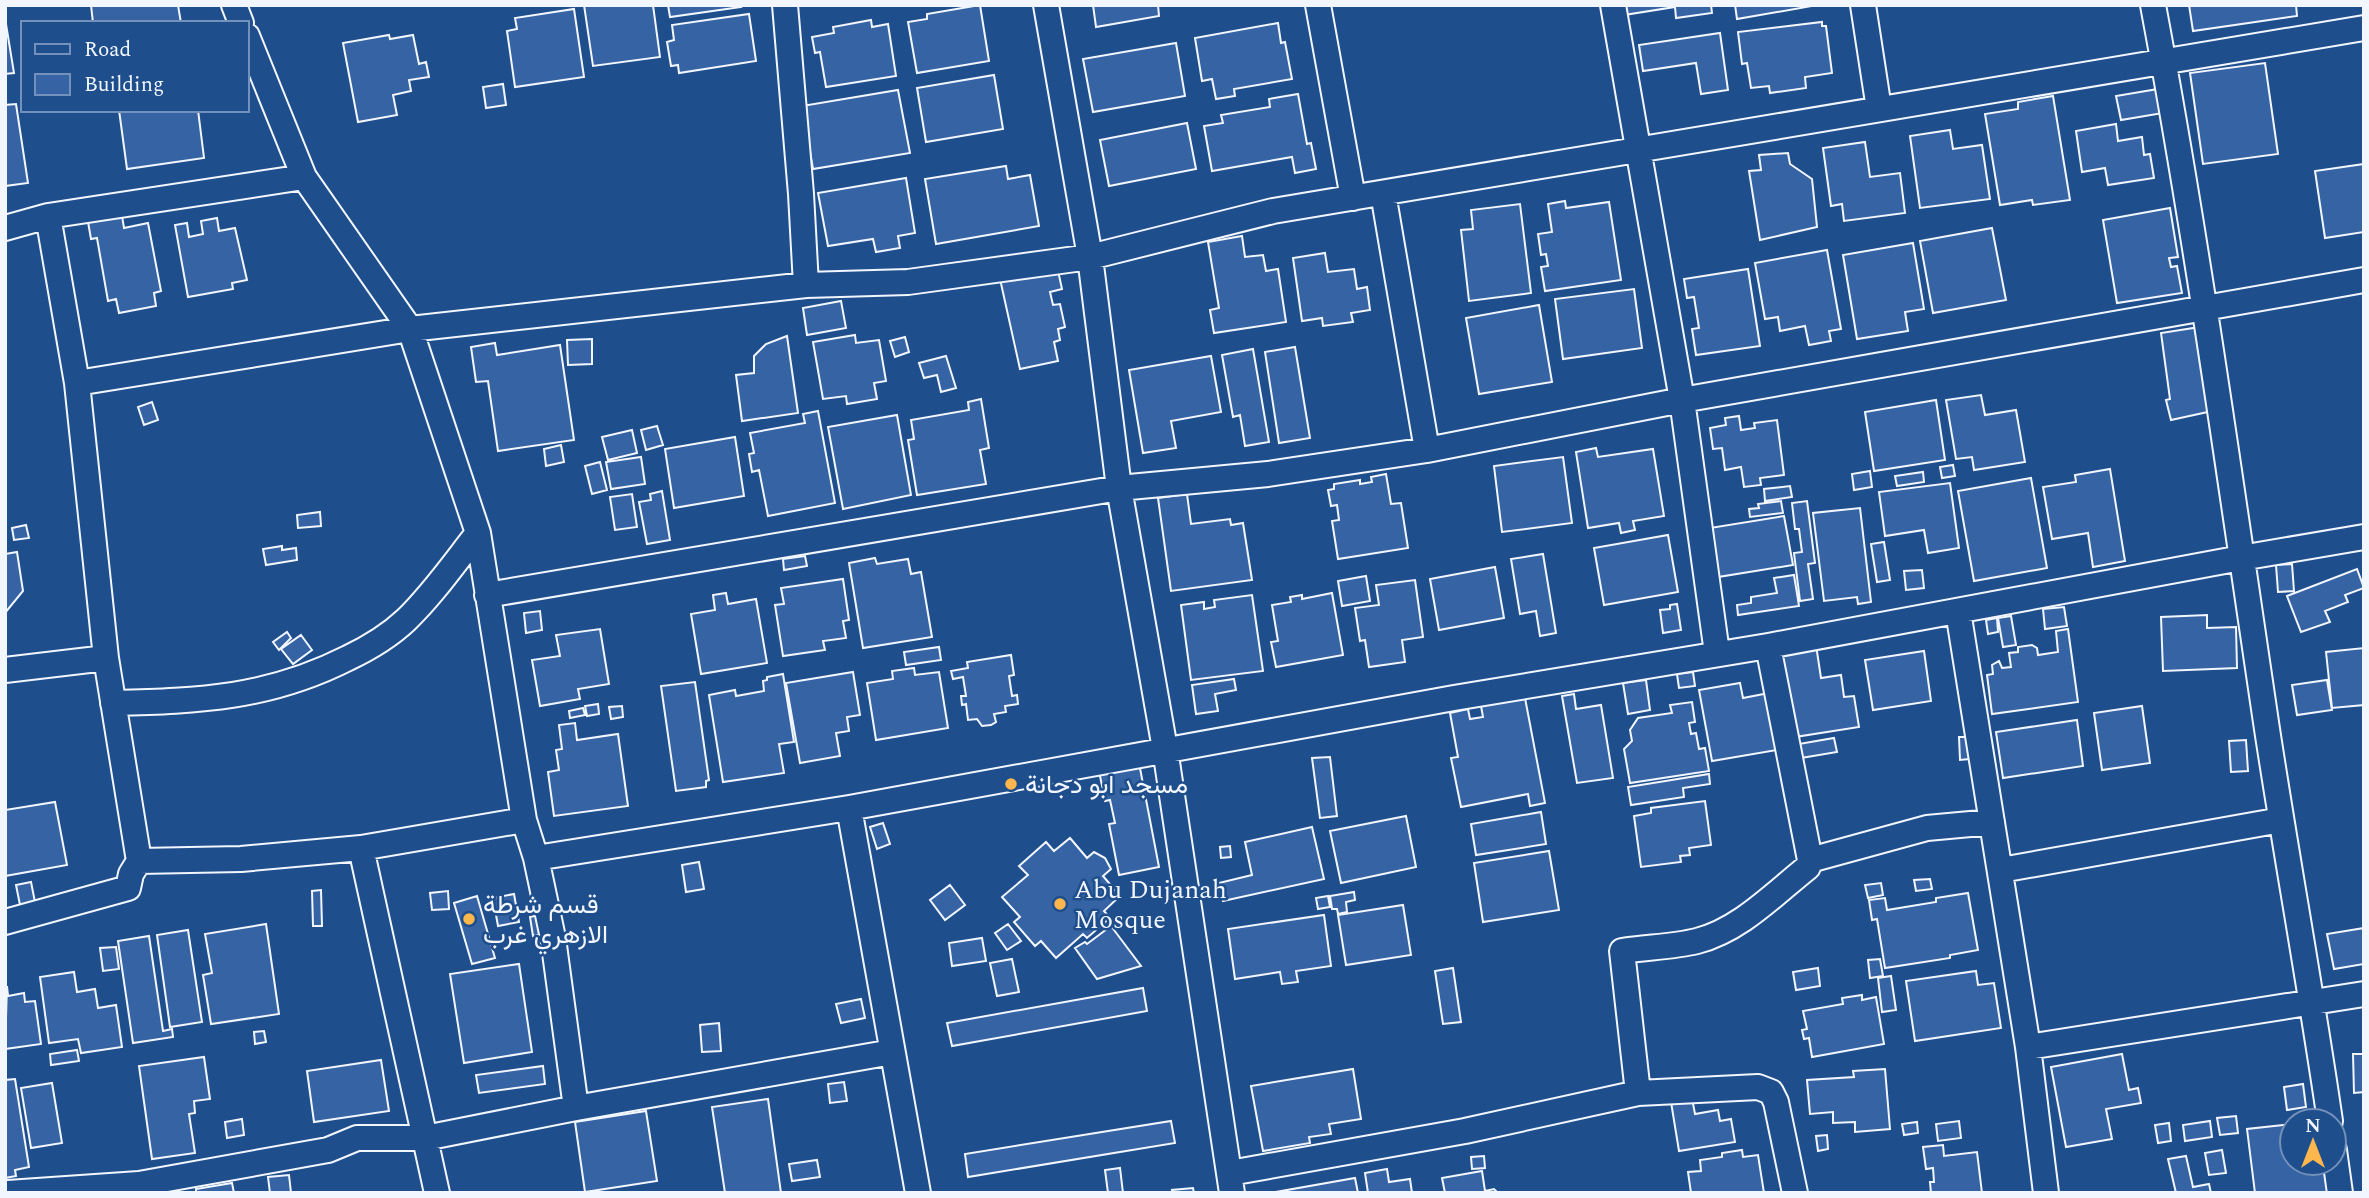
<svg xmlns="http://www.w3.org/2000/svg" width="2369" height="1198" font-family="Spectral,Vazirmatn,serif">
	<rect width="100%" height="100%" fill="#1f4e8c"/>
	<path fill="#3563a3" stroke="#f2f6ff" stroke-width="2" d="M91 5H178L181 23H93Z
		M584 5H653L660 57 593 66Z
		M668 5H740L741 7 670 17Z
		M980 5 989 61 917 73 908 22 927 19V14Z
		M1093 5H1158L1159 16 1096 27Z
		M1622 5H1711L1712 13 1676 18 1675 7 1624 15Z
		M1735 5H1812V6L1737 19Z
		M2189 5H2296L2297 16 2193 31Z
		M574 9 584 77 515 87 507 31 517 29 515 18Z
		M749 14 756 61 679 73 678 65 671 66 667 42 674 40 672 25Z
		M5 18 14 73 5 74Z
		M871 20 872 27 888 24 896 76 826 87 820 52 815 53 812 37 834 33 833 27Z
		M1822 22V26H1826L1832 73 1805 77 1806 88 1770 93 1769 86 1751 88 1747 63 1742 64 1738 32Z
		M1278 23 1281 43 1285 42 1292 79 1234 89 1235 96 1216 99 1212 79 1202 81 1195 38Z
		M1720 33 1728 90 1701 94 1696 63 1643 71 1639 45Z
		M389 35 390 39 413 35 419 64 426 62 429 77 409 80 411 91 393 95 397 115 358 122 343 43Z
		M1176 43 1185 96 1093 112 1083 59Z
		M2265 63 2278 154 2203 164 2190 73Z
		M994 75 1003 129 926 142 917 88Z
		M503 84 506 105 486 108 483 87Z
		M2158 89 2163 113 2121 120 2116 96Z
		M898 90 910 153 813 169 802 106Z
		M1298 94 1307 144 1311 143 1316 169 1295 173 1292 157 1212 171 1204 126 1223 123 1221 115 1270 107 1269 99Z
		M2053 96 2070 200 2033 205 2032 200 2000 205 1985 114 2018 109V102Z
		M16 104 28 183 5 186V105Z
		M119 110H198L204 158 127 169Z
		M1187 123 1196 169 1109 186 1100 140Z
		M2116 124 2118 141 2142 137 2144 155 2150 154 2154 178 2108 185 2105 168 2082 172 2076 131Z
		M1950 130 1953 149 1982 145 1990 199 1920 208 1910 136Z
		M1865 142 1870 177 1900 173 1905 213 1844 221 1842 204 1831 206 1823 148Z
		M1788 153 1790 164 1812 179 1817 227 1760 240 1749 171 1761 170 1759 155Z
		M2364 164V232L2325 238 2315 171Z
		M1006 166 1008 179 1030 175 1039 226 936 244 925 179Z
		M906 178 915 233 898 236 900 248 876 252 873 239 828 246 818 193Z
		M1565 201 1566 208 1609 202 1621 280 1545 291 1541 267 1548 266 1546 254 1541 255 1538 234 1552 232 1548 204Z
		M1520 204 1531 293 1469 301 1461 230 1473 229 1471 210Z
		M2170 208 2178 257 2169 258 2171 267 2177 266 2182 293 2117 303 2103 220Z
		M121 210 124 228 148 223 161 291 154 293 156 306 119 313 116 299 108 301 97 238 91 239 87 216Z
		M217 218 219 231 235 228 247 280 232 283 233 289 188 297 175 225 187 223 189 237 203 234 201 221Z
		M1992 228 2006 300 1933 313 1920 241Z
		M1242 236 1245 257 1263 255 1266 271 1278 269 1286 322 1214 333 1210 310 1219 308 1208 242Z
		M1913 243 1924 309 1905 312 1908 331 1857 339 1843 255Z
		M1827 250 1841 329 1829 331 1831 341 1809 345 1805 326 1780 331 1778 317 1765 319 1755 263Z
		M1325 253 1328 272 1354 269 1357 289 1367 287 1370 310 1351 313 1353 322 1323 326 1322 318 1302 321 1293 258Z
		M1057 266 1062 289 1050 292 1053 305 1060 304 1065 327 1058 329 1060 340 1054 342 1058 361 1020 369 1000 279Z
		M1748 269 1760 346 1696 355 1692 329 1699 328 1694 297 1687 298 1684 279Z
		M1634 289 1642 348 1563 359 1555 299Z
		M841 301 846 328 807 335 803 308Z
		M1539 305 1552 382 1479 394 1466 318Z
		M2200 327 2217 410 2171 420 2166 400 2170 399 2161 333Z
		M855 335 856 343 879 340 886 381 874 383 877 399 847 404 846 396 823 399 813 342Z
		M787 336 798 413 742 421 736 375 754 373V356L766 344Z
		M905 337 909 352 895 357 890 341Z
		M592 339V364L568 365 567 340Z
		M495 343 497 355 560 345 574 440 498 451 488 381 476 382 471 347Z
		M1295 347 1310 438 1279 443 1265 352Z
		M1253 349 1269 442 1245 446 1240 415 1233 417 1222 355Z
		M946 356 956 388 941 392 937 375 924 378 919 363Z
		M1211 356 1221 412 1171 421 1176 448 1143 453 1129 370Z
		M1981 395 1985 415 2016 410 2025 462 1974 470 1972 457 1956 459 1946 400Z
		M981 399 989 448 980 450 986 484 917 495 908 440 914 439 911 420 969 410 968 402Z
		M1936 400 1945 460 1874 471 1865 412Z
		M152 402 158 420 144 425 138 407Z
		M818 411 835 503 768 516 759 470 752 472 749 454 754 453 750 433 805 423 803 414Z
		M897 415 911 495 843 509 828 427Z
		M1739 416 1741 430 1755 428 1754 423 1777 420 1784 475 1760 478 1761 485 1744 487 1741 467 1725 470 1722 448 1713 449 1710 428 1726 425 1725 418Z
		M657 426 663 445 646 450 641 430Z
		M632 430 637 453 608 460 602 437Z
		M735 437 744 496 674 508 665 449Z
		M561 445 564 462 546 466 544 449Z
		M1596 448 1598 457 1653 449 1664 516 1633 521 1635 530 1621 533 1619 523 1588 528 1576 452Z
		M641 457 645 484 611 489 606 462Z
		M1563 457 1572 523 1502 532 1494 466Z
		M600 462 607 490 592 494 585 466Z
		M1953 465 1955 476 1942 478 1940 467Z
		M2110 469 2125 561 2093 567 2088 533 2052 539 2043 487 2076 482 2075 475Z
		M1870 471 1872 487 1854 490 1852 474Z
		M1923 472 1924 482 1897 486 1895 476Z
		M1386 474 1391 504 1401 503 1408 548 1338 559 1332 521 1339 520 1337 505 1331 506 1328 490 1334 489V484L1360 480V484L1372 482 1371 477Z
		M2031 478 2047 568 1974 581 1958 491Z
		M1950 483 1959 548 1928 553 1924 530 1885 536 1879 492Z
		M1790 486 1792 497 1765 501 1764 489Z
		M662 491 670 540 647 544 639 502 651 500 650 494Z
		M632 494 637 527 615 530 610 497Z
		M1187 494 1191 524 1230 519 1231 525 1243 523 1252 580 1171 591 1158 498Z
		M1781 501 1783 513 1750 517 1749 509 1759 508 1758 504Z
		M1807 501 1815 563 1808 564 1813 599 1800 601 1794 553 1802 552 1799 529H1795L1792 503Z
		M1860 508 1871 602 1858 604 1857 597 1824 601 1813 513Z
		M320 512 321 526 298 528 297 515Z
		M1784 516 1793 565 1718 577 1710 528Z
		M26 525 29 538 14 540 12 528Z
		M1668 535 1678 592 1604 605 1594 548Z
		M1884 542 1890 580 1877 582 1871 544Z
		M282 546V550L296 548 297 560 266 565 263 549Z
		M17 552 23 591 5 613V554Z
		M1543 554 1556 633 1540 636 1536 611 1520 614 1511 559Z
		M805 556 807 566 784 570 783 559Z
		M875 558 877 564 908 559 911 574 921 572 932 637 863 648 849 563Z
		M2292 564 2294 591 2278 592 2276 565Z
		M1495 567 1504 618 1439 630 1430 579Z
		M2357 569 2364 588 2345 595 2348 602 2325 611 2330 622 2301 632 2287 596Z
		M1922 570 1924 588 1906 590 1904 571Z
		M1794 575 1799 606 1738 615 1737 605 1751 603V597L1777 593 1774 578Z
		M1366 576 1370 601 1342 606 1338 581Z
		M843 579 849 620 843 621 846 638 823 641 825 650 783 656 775 605 784 604 781 588Z
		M1415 580 1423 637 1402 640 1405 662 1369 667 1365 640 1360 641 1355 608 1379 605 1376 585Z
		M726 593 728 604 756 599 767 663 701 674 691 614 715 610 713 595Z
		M1332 593 1343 655 1276 667 1271 642 1278 641 1272 605 1291 602 1290 597 1302 595V599Z
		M1252 595 1263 671 1191 680 1181 605 1204 602V609L1215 607 1214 600Z
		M1677 604 1681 630 1663 633 1660 610 1670 609V605Z
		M2064 607 2067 626 2045 629 2043 609Z
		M540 611 542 630 526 633 524 613Z
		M2207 615V628L2236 627 2237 668 2163 671 2161 617Z
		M2011 616 2016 645 2003 647 1998 618Z
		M1997 618 1998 632 1988 634 1986 620Z
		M600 629 609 684 578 689 580 699 540 706 532 660 560 656 556 635Z
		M2068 629 2078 702 1992 714 1987 675 1993 674 1992 665 1999 661 2002 668 2011 667 2009 653 2018 652V647L2032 645 2037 648 2038 655 2058 652 2056 631Z
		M287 632 291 638 279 650 273 642Z
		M301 635 312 650 293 664 281 649Z
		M1816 645 1821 678 1841 675 1844 697 1854 696 1859 727 1795 737 1781 650Z
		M939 647 941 660 906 665 904 652Z
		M2364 648V705L2332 708 2326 652Z
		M1924 651 1931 701 1873 710 1865 660Z
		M1011 655 1014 675 1009 676 1012 696 1017 695 1018 704 1005 706 1006 712 994 714 996 722 991 725 982 726 977 719 968 720 966 704 962 705 961 696H966L963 677 953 679 951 671 968 668 967 662Z
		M914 668 915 675 939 672 948 728 876 740 867 683 893 679 892 671Z
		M853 672 860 715 847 717 849 731 836 733 840 756 800 763 786 683Z
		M1693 672 1695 686 1679 688 1677 674Z
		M783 674 794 742 779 744 784 773 723 782 709 695 735 690 736 696 764 691 763 681 767 680V677Z
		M1234 679 1236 690 1215 694 1218 711 1196 714 1192 685Z
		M1646 680 1650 710 1628 714 1623 683Z
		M2327 680 2332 710 2297 715 2292 685Z
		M695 682 709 780 706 781V787L676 791 661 686Z
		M1740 683 1743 698 1774 692 1777 750 1712 761 1699 690Z
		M1574 694 1576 709 1601 705 1613 778 1577 783 1562 696Z
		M1525 698 1545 803 1530 806 1528 794 1461 807 1451 758 1458 757 1450 713 1468 709 1470 719 1483 717 1481 706Z
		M1692 702 1695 722 1689 723 1691 734 1696 733 1699 749 1705 748 1709 771 1630 783 1624 749 1632 741 1630 730 1638 718 1672 713 1670 705Z
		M598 704 599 714 587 716 585 706Z
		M622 706 623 717 611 719 609 707Z
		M2142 706 2150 763 2102 770 2094 713Z
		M583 708 585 715 570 718 569 711Z
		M2077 720 2083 766 2003 778 1996 732Z
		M575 723 577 740 618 734 628 806 554 816 548 772 559 770 556 750 562 749 559 725Z
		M1959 737H1969V759L1960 760Z
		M1834 738 1837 752 1795 759 1793 745Z
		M2246 740 2248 771 2231 772 2229 741Z
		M1330 757 1337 816 1320 818 1312 758Z
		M1139 763 1159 867 1119 875 1109 824 1115 823 1110 800 1105 801 1099 771Z
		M1709 774 1710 784 1683 788 1684 797 1631 805 1628 787Z
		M1705 801 1711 845 1689 848 1690 855 1680 856 1681 862 1641 867 1634 816 1651 813V808Z
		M55 802 67 865 5 876V810Z
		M1541 812 1546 844 1476 855 1471 824Z
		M1406 816 1416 867 1341 883 1330 831Z
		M883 823 890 844 877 849 870 827Z
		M1312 827 1324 879 1223 901 1219 883 1252 875 1245 842Z
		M1070 838 1087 858 1094 852 1105 858 1111 869 1103 876 1120 896 1104 911 1110 918 1087 938 1083 934 1056 958 1041 941 1035 946 1014 922 1020 917 1002 897 1028 875 1019 866 1046 842 1054 851Z
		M1230 846 1231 857 1221 858 1220 847Z
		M1549 851 1559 910 1483 922 1474 863Z
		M699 862 704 889 686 892 682 865Z
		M1930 879 1932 889 1916 891 1914 880Z
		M31 882 35 902 20 905 16 885Z
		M1881 883 1883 895 1868 898 1865 885Z
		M950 885 965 905 945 920 930 900Z
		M321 890 322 926H313L312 891Z
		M448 891 449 909 432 910 430 893Z
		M1354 892 1355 900 1346 902 1347 912 1338 914 1337 909H1332L1330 896Z
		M1968 893 1978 950 1950 955V958L1885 968 1877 919 1872 920 1869 900 1885 898 1887 910 1936 902V898Z
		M514 894 519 922 498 926 493 898Z
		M477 896 495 958 472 964 454 903Z
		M1328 896 1330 907 1318 909 1316 898Z
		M1403 905 1411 955 1346 965 1338 915Z
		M540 915 542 934 533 936 530 917Z
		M1324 915 1331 966 1296 971 1298 982 1282 984 1280 972 1235 979 1228 929Z
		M266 924 279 1014 211 1024 203 975 212 973 205 934Z
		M1008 924 1021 941 1007 950 995 933Z
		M1111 926 1141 966 1097 979 1075 948 1085 942 1087 944Z
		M2364 928V964L2334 969 2327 934Z
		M188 930 202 1022 170 1027 157 935Z
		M149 936 163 1031 172 1029 173 1037 133 1043 118 941Z
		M982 938 986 961 952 966 949 943Z
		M116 947 119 969 103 971 100 948Z
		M1012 959 1019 992 997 996 990 963Z
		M1880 959 1883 976 1870 978 1868 960Z
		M519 964 532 1052 464 1063 450 974Z
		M1453 968 1461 1022 1443 1024 1435 971Z
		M1818 968 1820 986 1796 990 1793 972Z
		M1976 971 1978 985 1994 983 2001 1028 1915 1041 1906 981Z
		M74 972 77 992 95 989 98 1008 116 1005 122 1047 81 1053 78 1039 49 1043 40 977Z
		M1891 976 1896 1010 1882 1012 1878 978Z
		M7 986 8 996 24 993 25 1002 35 1001 41 1044 5 1049Z
		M1143 988 1147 1011 952 1046 947 1023Z
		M1862 995V1000L1876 997 1884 1044 1812 1057 1809 1038 1804 1039 1802 1030 1807 1029 1803 1011 1843 1004 1842 998Z
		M861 999 865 1018 841 1023 836 1004Z
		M719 1023 721 1051 702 1052 700 1025Z
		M264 1031 266 1042 255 1044 254 1032Z
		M77 1050 79 1061 51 1065 50 1054Z
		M2122 1054 2129 1090 2138 1088 2141 1103 2106 1109 2112 1139 2066 1147 2051 1067Z
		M2353 1054H2364V1092L2354 1093Z
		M204 1057 210 1099 194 1101 195 1113 189 1114 195 1153 152 1159 139 1066Z
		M381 1060 389 1111 314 1122 307 1071Z
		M543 1066 545 1084 479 1093 476 1075Z
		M1353 1069 1361 1119 1329 1124 1331 1134 1309 1137 1310 1143 1263 1151 1251 1086Z
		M1885 1069 1890 1129 1855 1132V1122L1833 1123V1112L1810 1114 1807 1080 1854 1077 1853 1071Z
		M15 1079 29 1167 15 1170 16 1176 5 1178V1080Z
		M844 1082 847 1101 830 1103 828 1084Z
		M52 1083 62 1143 31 1148 21 1088Z
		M2303 1084 2306 1107 2287 1110 2284 1087Z
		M1692 1098 1695 1114 1718 1110 1720 1121 1731 1119 1735 1142 1679 1151 1671 1102Z
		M768 1099 781 1193H725L712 1107Z
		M646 1111 657 1181 585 1192 575 1122Z
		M2236 1116 2238 1133 2220 1135 2217 1118Z
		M242 1119 244 1135 227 1138 225 1122Z
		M1171 1121 1175 1143 968 1177 965 1154Z
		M1959 1121 1961 1138 1938 1141 1936 1124Z
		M2210 1121 2212 1137 2185 1141 2183 1125Z
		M1917 1122 1918 1133 1904 1135 1902 1124Z
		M2169 1123 2171 1141 2158 1143 2155 1125Z
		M2292 1124V1163H2329L2332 1193H2255L2247 1129Z
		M1827 1135 1828 1149 1818 1151 1816 1136Z
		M1943 1145 1944 1156 1977 1152 1982 1193H1931L1930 1182H1934L1933 1168 1926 1169 1923 1147Z
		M1742 1150 1743 1157 1758 1155 1764 1193H1691L1688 1172 1701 1171 1700 1160 1722 1157V1153Z
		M2222 1150 2226 1173 2209 1175 2205 1153Z
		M1484 1156 1485 1168 1472 1169 1471 1157Z
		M2186 1156 2193 1187 2209 1184 2211 1193H2176L2168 1159Z
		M817 1160 820 1177 792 1181 789 1164Z
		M1120 1168 1123 1193H1108L1105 1170Z
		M1387 1169 1389 1182 1410 1179 1412 1193H1368L1365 1173Z
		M1482 1171 1485 1191 1494 1189 1498 1193H1445L1442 1178Z
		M289 1175 291 1193H270L268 1177Z
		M1355 1178 1358 1193H1277L1276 1192Z
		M232 1183 234 1193H196V1189Z
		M1193 1188 1194 1193H1173L1172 1190Z"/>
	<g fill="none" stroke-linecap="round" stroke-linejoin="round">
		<g stroke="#f2f6ff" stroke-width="28">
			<path id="minor" d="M234 5 241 23
				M785 5 801 194 806 285
				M1046 5 1090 257 1119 488 1165 749 1232 1193
				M1318 5 1353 198
				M1613 5 1682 400 1717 653
				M1863 5 1879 109
				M2153 5C2198 245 2231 487 2267 729 2287 860 2311 990 2330 1121
				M247 36 304 177 410 329 478 533 524 820
				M1383 193 1427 450
				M5 228 48 216 304 177
				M77 383 410 329 806 285 908 282 1090 257 1273 211 2364 28
				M487 595 1119 488 1268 474 1427 450 1682 400 2364 280
				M1958 611 2028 1047 2046 1193
				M1768 646 1810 860
				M5 670 106 658
				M113 703C200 701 269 698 348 658 369 648 389 636 406 620 433 594 455 562 478 533
				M849 808 918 1193
				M361 848 437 1193
				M536 858 553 938 576 1108
				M139 861 241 859 361 848 524 820 536 858 849 808 1454 698 1768 646 2241 558 2364 537
				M2001 870 2281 820
				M5 922 128 888 131 874 139 861 106 658 77 383 48 216
				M2028 1047 2364 994
				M1638 1093 1622 951C1646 947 1673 947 1697 941 1740 930 1774 894 1808 867L1810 860 1927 828 1992 822
				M2334 1150 2340 1193
				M1230 1173 1465 1131 1638 1093 1758 1087 1771 1092 1776 1102 1795 1193
				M8 1193 139 1184 328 1150 357 1138H425L576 1108 892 1052"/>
		</g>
		<use href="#minor" stroke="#1f4e8c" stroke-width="24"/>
	</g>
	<g fill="#ffb74d" stroke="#1f4e8c" stroke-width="2.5">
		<circle cx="1011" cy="784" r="7"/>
		<circle cx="1060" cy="904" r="7"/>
		<circle cx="469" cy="919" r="7"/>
	</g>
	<g text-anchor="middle" stroke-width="5" stroke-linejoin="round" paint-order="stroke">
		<g font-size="26" fill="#f2f6ff" stroke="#1f4e8c" text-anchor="start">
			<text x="1025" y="793">مسجد ابو دجانة</text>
			<text x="1074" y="898">Abu Dujanah<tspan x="1074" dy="30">Mosque</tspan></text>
			<text x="483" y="913">قسم شرطة<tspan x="483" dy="30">الازهري غرب</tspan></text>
		</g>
	</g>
	<rect width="2369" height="1198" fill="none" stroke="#f2f6ff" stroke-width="14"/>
	<rect x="21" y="21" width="228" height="91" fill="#1f4e8c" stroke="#7391ba" stroke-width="2"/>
	<rect x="35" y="44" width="35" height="10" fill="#1f4e8c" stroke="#7391ba" stroke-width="2"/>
	<text x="84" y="56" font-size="21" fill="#f2f6ff">Road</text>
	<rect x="35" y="74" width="35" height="21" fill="#3563a3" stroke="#7391ba" stroke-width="2"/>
	<text x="84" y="91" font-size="21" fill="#f2f6ff">Building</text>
	<g transform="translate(2313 1142)"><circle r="33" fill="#1f4e8c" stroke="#7391ba" stroke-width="2"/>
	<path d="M0-5L12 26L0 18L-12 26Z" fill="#ffb74d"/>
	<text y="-10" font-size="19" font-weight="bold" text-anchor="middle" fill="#f2f6ff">N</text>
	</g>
</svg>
